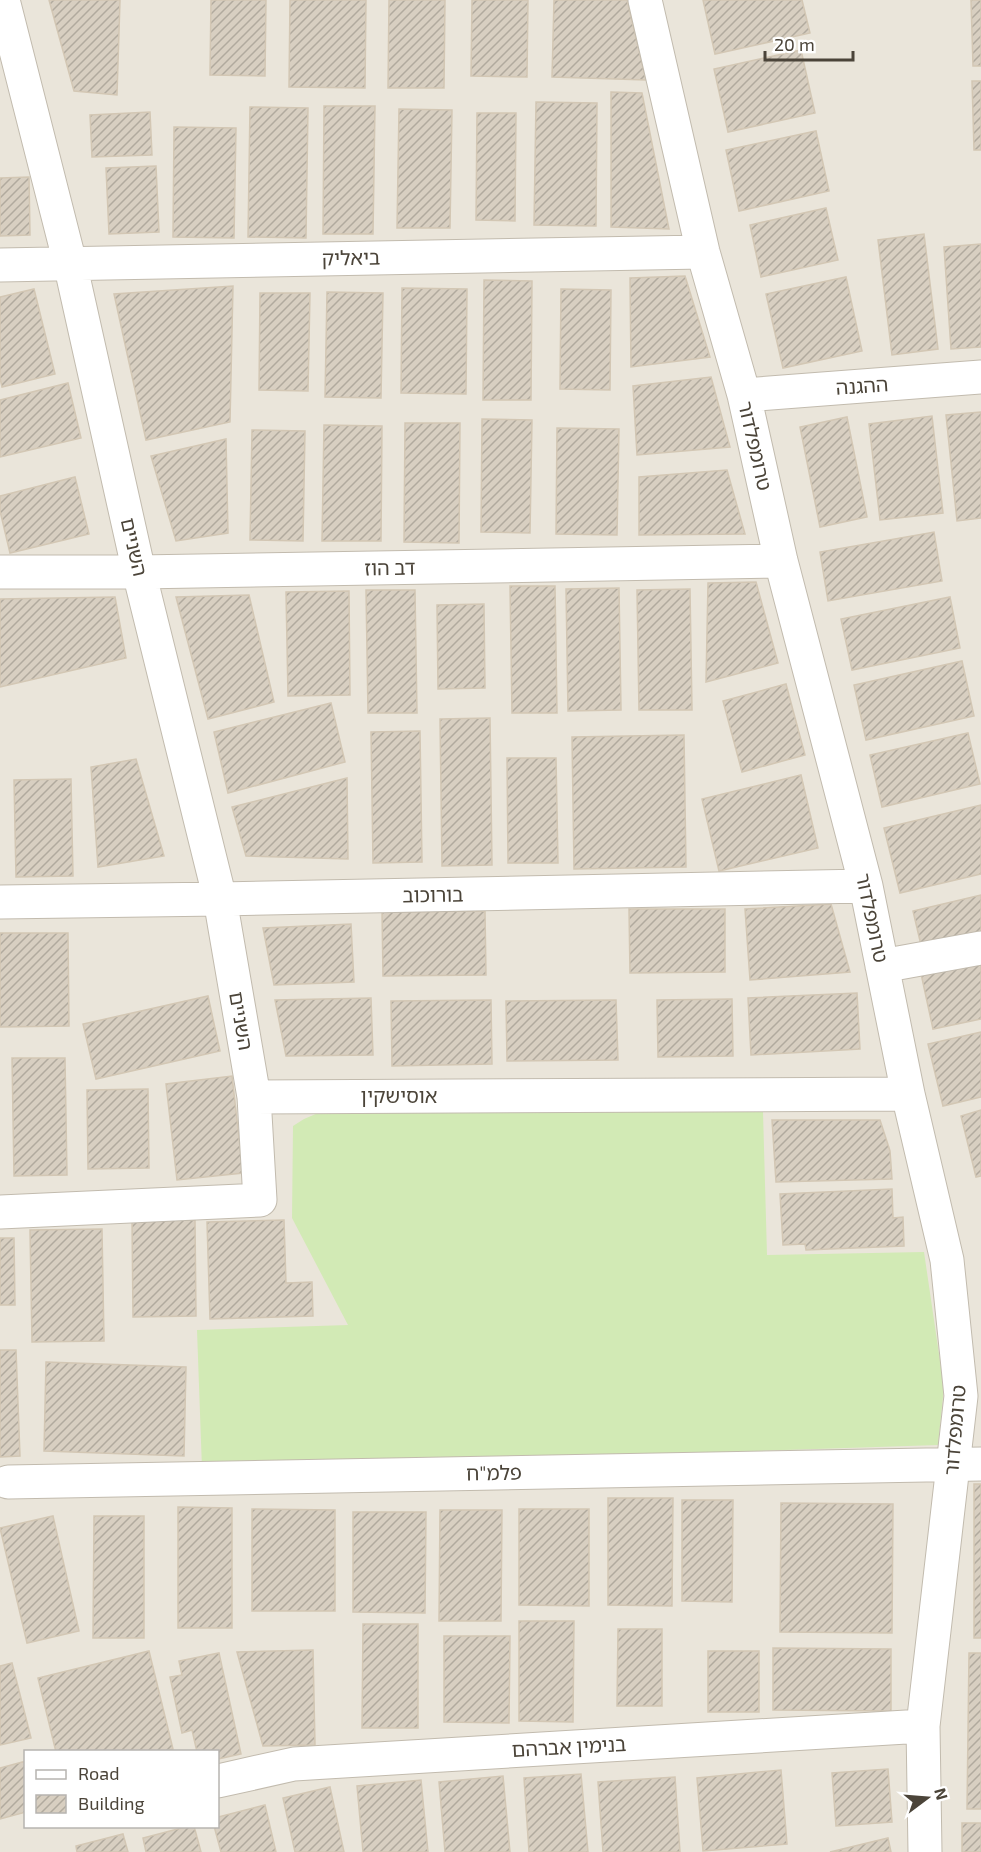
<svg xmlns="http://www.w3.org/2000/svg" width="981" height="1852" font-family="'Exo 2','Noto Sans Hebrew',sans-serif">
	<defs>
		<pattern id="building-hatch" width="6" height="6" patternUnits="userSpaceOnUse" patternTransform="scale(1.5)"><rect width="6" height="6" fill="#d8cfc1"/><path d="M-1 1l2-2M0 6l6-6M5 7l2-2" fill="none" stroke="#b1aa9e"/></pattern>
	</defs>
	<rect width="100%" height="100%" fill="#f6f3ec"/>
	<path fill="#eae5da" fill-rule="evenodd" d="M0 0H981V1852H0ZM26 1752H218V1826H26Z"/>
	<path fill="#d2eab5" d="M474 1109 763 1112 767 1255 924 1252 944 1388 938 1445 202 1469 197 1330 348 1325 292 1218 293 1126 304 1119 318 1113Z"/>
	<path fill="url(#building-hatch)" stroke="#d3c7b4" stroke-width="1.5" d="M49 0H120L117 95 74 91Z
		M211 0H266L265 76 210 75Z
		M290 0H366L365 88 289 87Z
		M389 0H445L444 88H388Z
		M472 0H528L527 77 471 76Z
		M554 0H627L646 80 552 77Z
		M703 0H802L810 33 715 54Z
		M971 0H981V66H973Z
		M801 50 815 113 728 132 714 69Z
		M972 81H981V150H974Z
		M611 92 642 93 669 229 611 227Z
		M536 102 597 103 596 226 534 225Z
		M324 106H375L373 234H323Z
		M250 107 308 108 306 238 248 237Z
		M399 109 452 110 450 228H397Z
		M150 112 152 155 92 157 90 115Z
		M477 113H516L515 221 476 220Z
		M174 127 236 128 234 238 173 237Z
		M816 131 829 191 739 211 726 150Z
		M156 166 159 232 109 234 106 168Z
		M29 177 30 235 0 236V178Z
		M826 208 838 260 761 277 750 225Z
		M924 234 938 349 892 355 878 240Z
		M981 244V347L951 349 944 247Z
		M685 276 710 357 631 367 630 278Z
		M846 277 862 351 783 368 766 294Z
		M484 280 532 281 531 400H483Z
		M233 286 230 422 146 440 114 294Z
		M402 288 467 289 466 394 401 393Z
		M34 289 55 374 2 387 0 378V297Z
		M561 289 611 290 610 390 560 389Z
		M327 292 383 293 381 398 325 397Z
		M260 293H310L308 391 259 390Z
		M711 377 730 447 637 455 633 386Z
		M68 383 81 438 0 457V400Z
		M981 412V518L957 521 946 415Z
		M932 416 943 513 880 520 869 424Z
		M847 417 867 517 820 527 800 427Z
		M482 419 532 420 530 533 481 532Z
		M405 423H460L459 543 404 542Z
		M324 425 382 426 381 541H322Z
		M557 428 619 429 617 535 556 534Z
		M252 430 305 431 303 541 250 540Z
		M226 439 228 533 176 541 151 456Z
		M727 470 745 534 639 535V477Z
		M75 477 89 534 10 553 0 511V496Z
		M934 532 942 581 828 601 820 552Z
		M756 582 778 663 706 682 708 583Z
		M510 586H555L557 713H512Z
		M619 588 621 710 568 711 566 589Z
		M690 589 692 710H639L637 590Z
		M366 590H415L417 713H368Z
		M349 591 350 695 288 696 286 592Z
		M249 595 274 702 208 719 176 597Z
		M115 597 126 658 0 687V599Z
		M950 597 960 648 852 670 841 619Z
		M484 604 485 688 438 689 437 605Z
		M962 661 974 716 866 740 854 685Z
		M786 684 805 755 742 772 723 701Z
		M331 703 345 762 228 793 214 732Z
		M490 718 492 865 442 866 440 719Z
		M420 731 422 862 373 863 371 732Z
		M968 733 980 784 882 807 870 755Z
		M684 735 686 867 574 869 572 737Z
		M507 758H556L558 863H508Z
		M136 759 164 856 98 867 91 767Z
		M801 775 818 848 719 871 702 799Z
		M347 778 348 859 246 856 232 807Z
		M71 779 73 876 16 877 14 780Z
		M981 805V874L900 893 884 828Z
		M981 895V932L921 945 913 911Z
		M831 904 850 972 750 980 745 909Z
		M629 909H725V972L630 973Z
		M485 911 486 975 383 976 382 912Z
		M351 924 354 982 274 985 263 928Z
		M0 933H68L69 1026 0 1027Z
		M981 957V1019L933 1029 920 969Z
		M857 993 860 1049 751 1055 748 998Z
		M208 996 220 1051 96 1079 83 1024Z
		M371 998 373 1055 286 1056 275 1000Z
		M732 999 733 1056 658 1057 657 1000Z
		M491 1000 492 1064 392 1066 391 1001Z
		M616 1000 618 1060 507 1061 506 1001Z
		M981 1032V1097L943 1106 928 1044Z
		M12 1058H65L67 1175 14 1176Z
		M232 1076 243 1173 177 1180 166 1084Z
		M148 1089 149 1168 88 1169 87 1090Z
		M981 1110V1176L976 1177 961 1116Z
		M772 1120H880L890 1151 892 1179 776 1182Z
		M892 1189 893 1218 903 1217 904 1246 806 1250 805 1244 783 1245 780 1194Z
		M132 1220H195L196 1316 133 1317Z
		M284 1220 286 1283 312 1282 313 1316 210 1319 207 1222Z
		M102 1229 104 1341 32 1342 30 1230Z
		M0 1238H14L15 1305H0Z
		M0 1350H16L20 1456 0 1457Z
		M46 1362 186 1367 184 1456 44 1451Z
		M974 1484H981V1638H974Z
		M608 1498H673L672 1606 608 1605Z
		M682 1500H733L732 1602 682 1601Z
		M781 1503 893 1504 892 1633 780 1632Z
		M178 1507 232 1508V1628H178Z
		M252 1509 335 1510V1611H252Z
		M519 1509H589V1606L519 1605Z
		M440 1510H502L501 1621H439Z
		M353 1512H426L425 1613 353 1612Z
		M53 1516 79 1631 27 1643 0 1528Z
		M94 1516H144V1638H93Z
		M519 1621H574L573 1722 519 1721Z
		M363 1624H418V1728H362Z
		M618 1629H662V1706H617Z
		M444 1636H510L509 1723 444 1722Z
		M773 1648 891 1649V1711L773 1710Z
		M313 1650 315 1745 263 1746 237 1652Z
		M149 1651 173 1749 163 1752H56L38 1678Z
		M708 1651H759V1712H708Z
		M219 1653 241 1754 218 1759V1752H197L192 1730 182 1733 170 1677 182 1675 179 1661Z
		M969 1653H981V1809H967Z
		M12 1663 31 1738 0 1745V1666Z
		M26 1761V1812L0 1819V1768Z
		M888 1769 892 1822 836 1826 832 1773Z
		M781 1770 787 1844 703 1851 697 1778Z
		M581 1774 588 1852H529L524 1778Z
		M503 1776 510 1852H445L439 1782Z
		M675 1777 680 1852H603L598 1782Z
		M421 1780 428 1852H363L357 1786Z
		M330 1787 344 1852H295L283 1798Z
		M265 1805 276 1852H221L214 1826H218V1817Z
		M962 1823H981V1852H962Z
		M189 1826H194L201 1852H146L143 1838Z
		M123 1834 128 1852H77L76 1846Z
		M888 1838 891 1852H830Z"/>
	<g fill="none" stroke-linecap="round" stroke-linejoin="round">
		<g stroke="#c2bbae" stroke-width="35">
			<path id="minor" d="M3 0 70 263 139 572 220 899 254 1097
				M645 0 703 252 744 395 781 561 866 886 908 1094 947 1260 961 1396 923 1726 925 1852
				M0 265 703 252
				M744 395 981 377
				M0 572H139L781 561
				M0 902 220 899 866 886
				M882 966 981 948
				M0 1212 260 1200 254 1097 908 1094
				M8 1482 981 1464
				M218 1781 294 1764 923 1726"/>
		</g>
		<use href="#minor" stroke="#fff" stroke-width="33"/>
	</g>
	<g text-anchor="middle" stroke-width="5" stroke-linejoin="round" paint-order="stroke">
		<g font-size="20" fill="#4b4439" stroke="#fff">
			<text transform="translate(351 258) rotate(-1)" y="7">ביאליק</text>
			<text transform="translate(862 386) rotate(-4)" y="7">ההגנה</text>
			<text transform="translate(755 446) rotate(77)" y="7">טרומפלדור</text>
			<text transform="translate(134 547) rotate(77)" y="7">השניים</text>
			<text transform="translate(390 568) rotate(-1)" y="7">דב הוז</text>
			<text transform="translate(433 895) rotate(-1)" y="7">בורוכוב</text>
			<text transform="translate(872 918) rotate(78)" y="7">טרומפלדור</text>
			<text transform="translate(241 1021) rotate(80)" y="7">השניים</text>
			<text x="399" y="1103">אוסישקין</text>
			<text transform="translate(955 1430) rotate(-85)" y="7">טרומפלדור</text>
			<text transform="translate(494 1473) rotate(-1)" y="7">פלמ"ח</text>
			<text transform="translate(569 1747) rotate(-3)" y="7">בנימין אברהם</text>
		</g>
	</g>
	<rect x="24" y="1750" width="195" height="78" fill="#ffffff" stroke="#b7b4b0" stroke-width="1.5"/>
	<rect x="36" y="1770" width="30" height="9" fill="#ffffff" stroke="#b7b4b0" stroke-width="1.5"/>
	<text x="78" y="1780" font-size="18" fill="#4b4439">Road</text>
	<rect x="36" y="1795" width="30" height="18" fill="url(#building-hatch)" stroke="#b7b4b0" stroke-width="1.5"/>
	<text x="78" y="1810" font-size="18" fill="#4b4439">Building</text>
	<g transform="translate(927 1798) rotate(74)" stroke="#ffffff" stroke-width="4.5" paint-order="stroke">
	<path d="M0-4.5L10 22L0 15L-10 22Z" fill="#4b4439"/>
	<text y="-9" font-size="16" font-weight="bold" text-anchor="middle" fill="#4b4439">N</text>
	</g>
	<path d="M765 51v9h88v-9" fill="none" stroke="#4b4439" stroke-width="3"/>
	<text x="774" y="51" font-size="18" fill="#4b4439" stroke="#ffffff" stroke-width="4.5" paint-order="stroke">20 m</text>
</svg>
